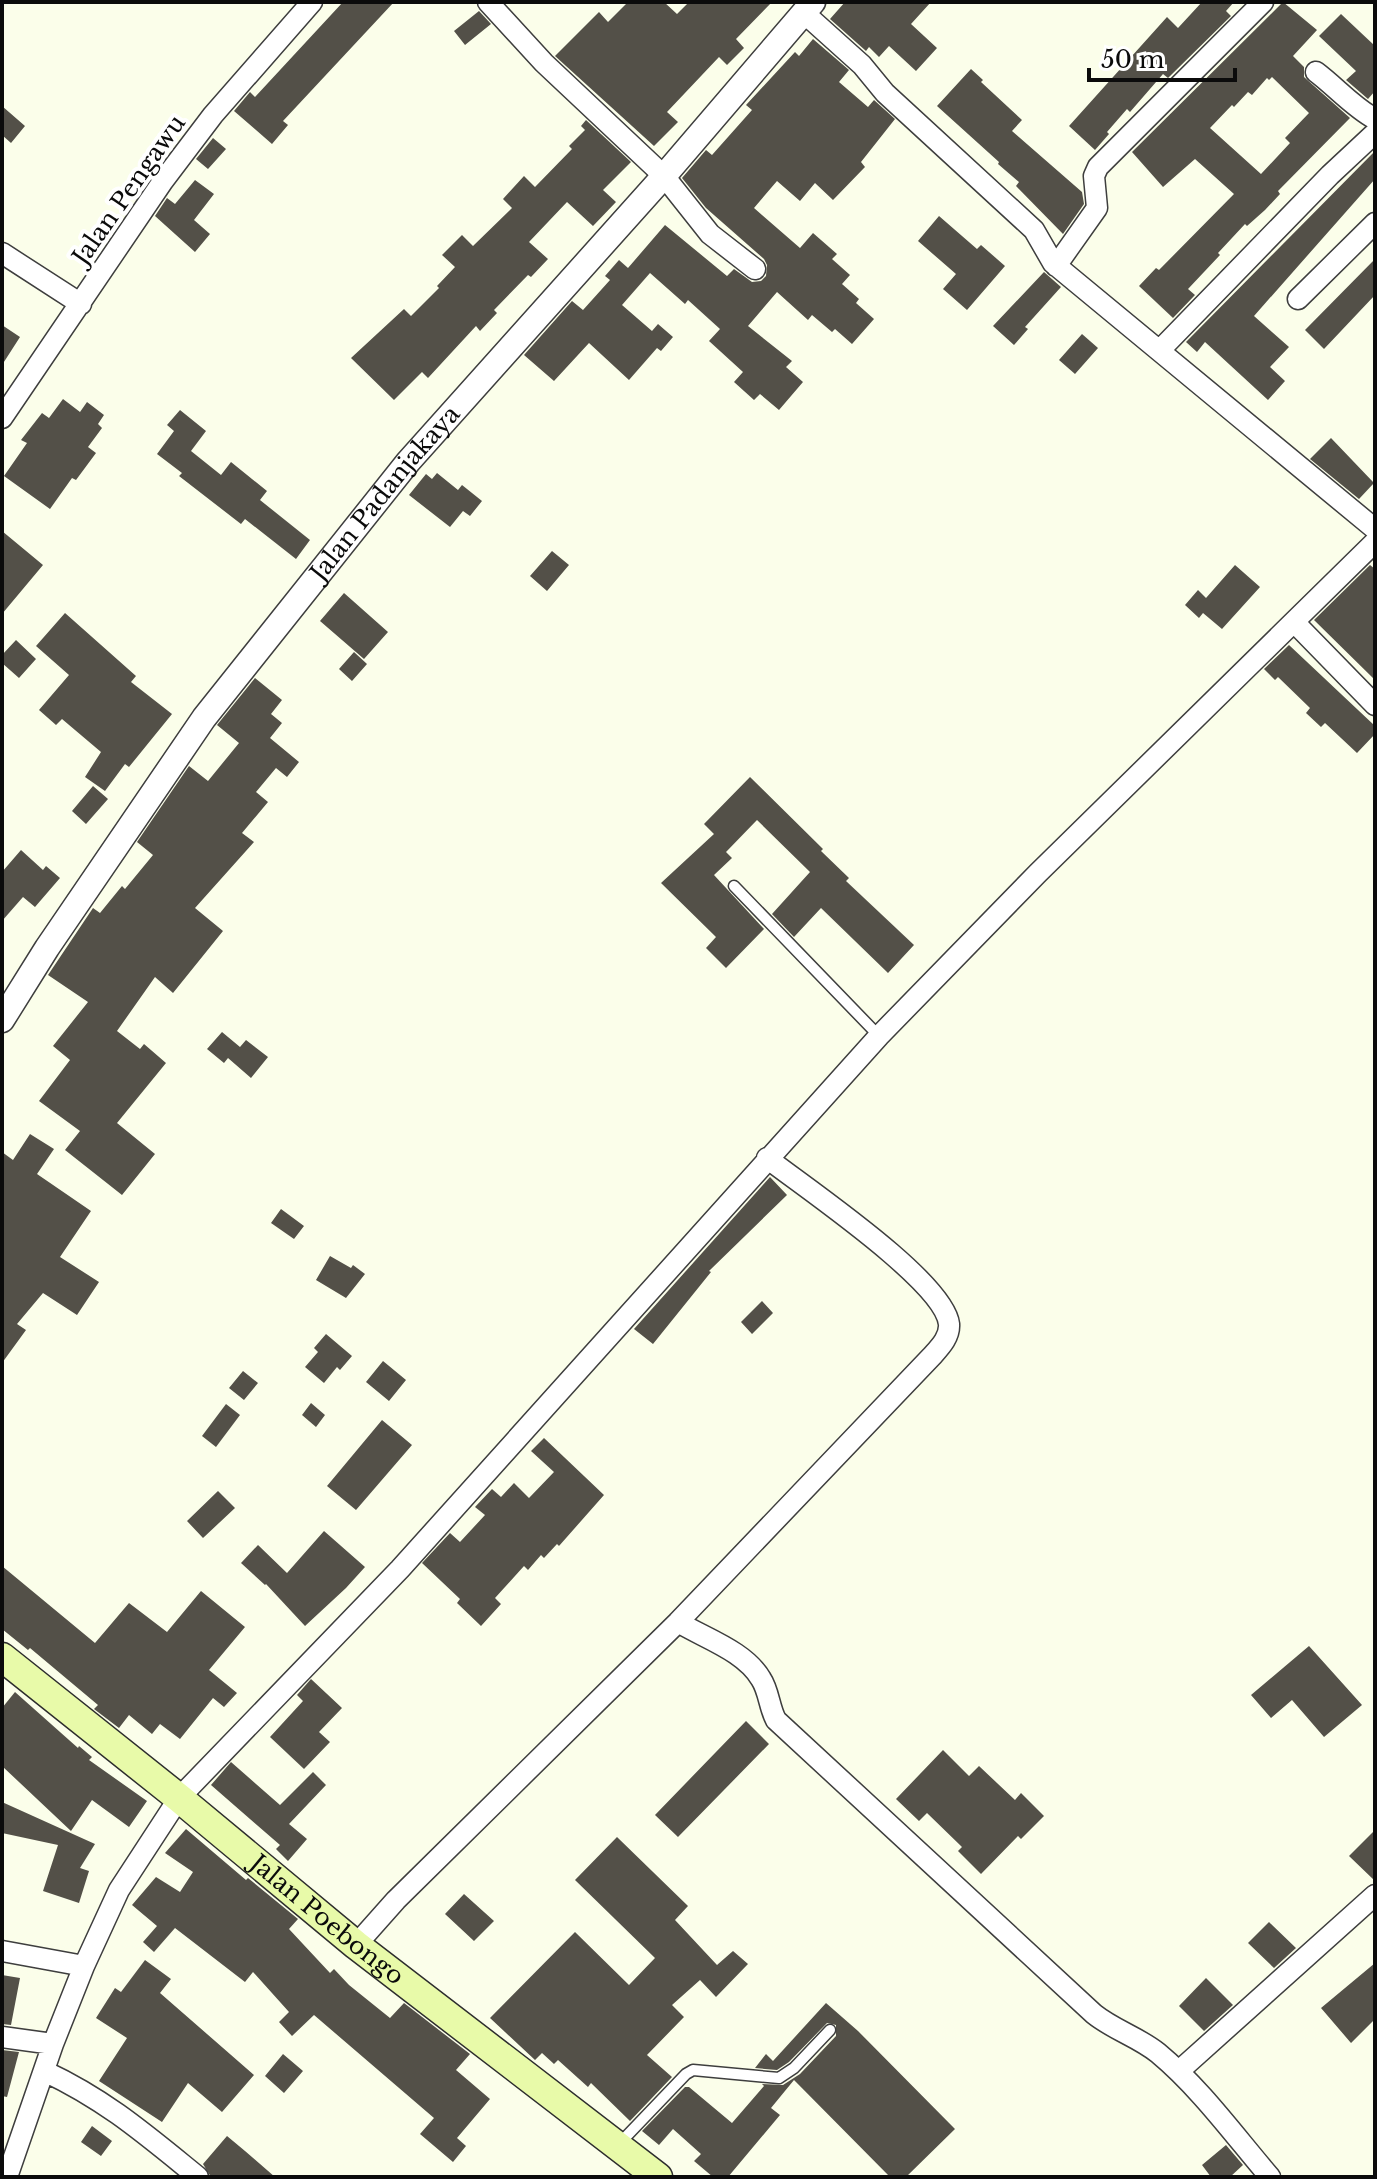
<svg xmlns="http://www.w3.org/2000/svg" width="1377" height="2179" font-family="'Libre Baskerville',serif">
	<rect width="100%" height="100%" fill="#fbfeea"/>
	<path fill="#535048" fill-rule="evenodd" d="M343 2H394L283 121 288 125 272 144 234 111 250 92 255 97Z
		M628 2H664L677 14 689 2H772L736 39 744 48 727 65 719 57 667 112 678 122 654 146 555 56 599 12 608 22Z
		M845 2H931L911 24 937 48 916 71 889 46 879 57 869 47 866 51 830 19Z
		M1202 2H1234L1226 11 1231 16 1168 78 1163 74 1130 112 1127 109 1107 132 1109 134 1095 150 1069 126 1167 17 1178 28Z
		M1283 2 1317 30 1293 56 1304 67V77L1350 118 1278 191 1280 194 1265 210 1247 226 1245 224 1218 253 1220 255 1188 289 1195 295 1173 318 1139 286 1156 268 1159 270 1234 194 1195 159 1163 187 1132 152ZM1272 77 1309 113 1285 138 1290 143 1261 174 1210 128 1232 105 1234 107 1248 92 1252 95 1267 78 1269 80Z
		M479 11 491 24 465 45 454 31Z
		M1341 14 1375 46V91L1368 99 1346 80 1356 71 1319 36Z
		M813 39 849 70 839 82 868 107 874 100 895 119 861 162 865 167 833 200 815 183 800 201 777 181 754 208 800 248 813 233 837 254 832 259 850 275 842 284 859 299 856 303 874 319 852 344 835 329 832 332 812 315 808 320 777 292 748 326 792 361 786 367 803 382 779 410 760 394 754 400 734 382 743 372 709 341 720 329 688 300 685 304 650 273 622 305 652 331 658 324 673 337 661 351 657 348 629 380 589 343 554 381 524 355 572 301 583 310 610 280 605 276 619 260 628 268 665 225 727 276 734 269 752 282 761 281 766 276 767 265 764 259 706 208 682 178 706 150 712 155 752 110 746 105 795 52 799 56Z
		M971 69 983 80 981 82 1022 120 1012 131 1082 192 1084 204 1063 234 1016 186 1019 182 998 164 999 162 937 106Z
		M2 106 25 126 11 143 2 135Z
		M586 120 631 162 603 190 616 202 593 226 567 202 529 242 548 259 531 277 528 275 494 310 497 313 480 331 476 326 428 378 422 372 394 400 351 358 404 309 411 316 439 288 437 286 455 267 442 255 462 235 473 246 512 208 503 199 524 176 535 187 572 149 569 146 585 130 581 126Z
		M213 138 226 149 208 169 196 159Z
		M1375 151V179L1254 316 1289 347 1270 367 1285 381 1268 400 1205 342 1197 352 1186 342Z
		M195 180 214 194 194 220 210 234 195 252 155 216 167 198 175 204Z
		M939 216 977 249 981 245 1005 266 967 310 943 289 956 274 918 241Z
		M1375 259V295L1324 349 1305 330Z
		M1044 272 1061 287 1025 327 1028 329 1014 345 993 326Z
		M2 325 20 337 2 365Z
		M1082 334 1098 348 1075 374 1059 360Z
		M63 399 80 412 87 402 104 415 98 424 102 428 88 447 96 453 76 480 72 478 50 509 4 476 27 443 21 440 42 413 49 418Z
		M180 410 206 431 191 451 221 475 231 462 267 491 260 500 310 540 296 559 245 519 241 524 179 476 182 473 157 454 174 431 167 425Z
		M1331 438 1374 483 1359 499 1310 459Z
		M437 473 458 490 462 485 482 501 470 516 463 511 450 527 409 495 426 474 432 479Z
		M2 531 43 565 2 614Z
		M552 551 569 565 547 591 530 576Z
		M1235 565 1260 587 1222 629 1203 613 1199 618 1185 605 1198 590 1206 598Z
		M1370 565 1375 569V680L1314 620Z
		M344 593 388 632 364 659 320 621Z
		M65 613 136 676 131 682 172 714 129 767 125 764 105 791 85 777 101 752 62 719 56 725 39 710 69 675 36 646Z
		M16 640 36 659 19 678 2 663V655Z
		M1289 645 1375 726V734L1357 753 1325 723 1321 727 1306 713 1310 708 1278 677 1275 680 1264 669Z
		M354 652 367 664 352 681 339 669Z
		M255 678 282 700 271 714 282 723 270 738 299 762 287 777 276 768 256 792 268 802 242 833 254 842 195 908 223 931 173 993 155 977 117 1031 140 1049 144 1044 166 1063 117 1123 155 1154 122 1195 65 1150 80 1131 39 1101 70 1060 53 1046 88 1002 48 975 93 908 100 913 122 886 125 889 153 855 137 842 189 766 208 781 239 743 217 725Z
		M750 777 823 849 821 851 849 878 846 881 914 945 888 973 821 908 794 937 772 914 810 872 757 820 726 852 732 858 714 875 764 929 726 968 706 948 716 937 661 883 714 834 704 824Z
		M93 786 108 799 86 824 72 811Z
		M21 850 43 870 46 866 60 878 35 907 23 897 2 921V872Z
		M222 1032 240 1047 246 1040 268 1057 251 1078 228 1058 224 1063 207 1049Z
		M30 1134 54 1149 37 1174 91 1211 60 1257 99 1282 77 1315 43 1293 17 1324 26 1330 2 1363V1152L13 1160Z
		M770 1177 787 1195 709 1271 711 1272 653 1344 634 1329Z
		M281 1209 304 1226 294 1239 271 1223Z
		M330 1256 351 1268 353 1265 365 1274 346 1298 316 1280Z
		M762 1301 773 1313 752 1334 741 1322Z
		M326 1334 352 1356 340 1370 337 1367 324 1383 305 1367 318 1352 314 1348Z
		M383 1361 406 1380 389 1401 366 1382Z
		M243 1371 258 1383 244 1400 229 1388Z
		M311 1403 325 1415 316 1427 302 1415Z
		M226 1404 240 1415 216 1447 202 1436Z
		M382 1420 412 1445 356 1510 327 1486Z
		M544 1438 604 1495 559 1546 557 1544 544 1558 541 1555 528 1570 524 1566 495 1598 501 1604 481 1626 457 1603 460 1599 422 1563 450 1533 460 1542 485 1515 475 1507 492 1489 501 1497 514 1483 529 1498 554 1472 531 1451Z
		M218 1491 235 1508 203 1538 187 1521Z
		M324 1531 365 1567 346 1588 305 1626 266 1584 265 1585 241 1563 258 1545 287 1573Z
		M2 1566 95 1643 129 1603 167 1632 201 1591 245 1627 209 1670 237 1693 224 1707 213 1698 180 1739 160 1724 152 1734 129 1715 119 1728 94 1709 98 1705 30 1648 28 1650 2 1629Z
		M1309 1646 1362 1705 1324 1737 1292 1700 1271 1718 1251 1695Z
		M311 1679 342 1708 319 1732 330 1742 304 1769 270 1737 303 1701 297 1695Z
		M15 1692 78 1748 79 1746 92 1757 89 1760 147 1801 129 1827 92 1800 71 1831 2 1766V1708Z
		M746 1721 769 1744 678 1837 655 1815Z
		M943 1750 969 1776 979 1766 1015 1800 1021 1793 1044 1816 1021 1839 1018 1836 981 1874 958 1851 962 1847 927 1813 919 1821 896 1799Z
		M231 1762 280 1805 313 1772 326 1785 289 1824 307 1839 288 1861 276 1849 280 1845 211 1785Z
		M2 1802 95 1844 80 1868 89 1871 79 1903 43 1891 58 1845 2 1833Z
		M186 1829 246 1880 248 1878 298 1919 289 1929 330 1973 334 1969 349 1985 390 2018 404 2003 470 2054 456 2070 490 2099 457 2138 466 2146 453 2162 420 2134 434 2118 314 2015 292 2036 279 2022 289 2012 253 1972 245 1982 175 1928 154 1952 143 1942 157 1926 132 1905 156 1877 180 1892 193 1872 165 1853Z
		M1375 1830V1881L1349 1856Z
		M617 1837 688 1906 675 1920 717 1965 733 1951 748 1964 716 1997 700 1980 672 2005 684 2017 647 2055 672 2077 630 2121 591 2083 588 2087 558 2060 554 2064 542 2053 535 2060 490 2018 575 1932 629 1985 655 1958 575 1880Z
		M464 1894 494 1921 474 1941 445 1914Z
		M1269 1922 1296 1948 1274 1968 1248 1943Z
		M145 1960 171 1979 160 1993 254 2075 222 2112 188 2083 162 2122 99 2081 127 2038 96 2018 115 1988 121 1992Z
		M1375 1963V2019L1351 2043 1321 2008Z
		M2 1975 20 1978 11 2025 2 2024Z
		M1206 1978 1233 2005 1204 2031 1179 2006Z
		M826 2003 858 2031 955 2129 906 2177H890L794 2080 771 2108 780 2115 728 2177H713L694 2161 701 2154 673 2129 659 2145 642 2131 685 2087H689L732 2123 764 2086 762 2084 783 2085 800 2074 836 2036V2025L827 2023 789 2062 777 2070 755 2068 766 2054 773 2061Z
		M2 2050 19 2052 7 2097 2 2096Z
		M283 2054 303 2071 284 2093 265 2076Z
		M92 2126 112 2141 101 2156 81 2142Z
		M227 2136 245 2151 275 2177H211L203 2164Z
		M1226 2145 1243 2165 1230 2177H1211L1202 2165Z"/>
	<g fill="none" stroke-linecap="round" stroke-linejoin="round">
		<g stroke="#3e3e3e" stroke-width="13">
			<path id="service" d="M734 886 879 1036
				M619 2144 686 2074 693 2070 779 2078 794 2068 830 2030"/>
		</g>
		<g stroke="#3e3e3e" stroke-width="23">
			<path id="minor" d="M488 2 544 63 664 176 710 234 755 269
				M803 12 862 65 885 93 1034 230 1053 263 1375 529
				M1316 72C1336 87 1353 107 1375 119
				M2 253 81 304
				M1056 266 1097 208 1094 176 1098 167 1263 2
				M1298 299 1375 223
				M1160 350 1330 175 1375 133
				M2 418 163 181 213 115 312 2
				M1295 623 1375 705
				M678 1622C704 1638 745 1651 761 1679 769 1691 769 1707 776 1720L1094 2014C1114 2030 1138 2037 1158 2053 1200 2088 1234 2135 1270 2177
				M356 1945 396 1900 678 1622 932 1356C940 1347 950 1337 949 1324 944 1281 804 1187 767 1158
				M2 1951 84 1966
				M2 2037 53 2044
				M44 2071C106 2100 145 2134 198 2177
				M1179 2071 1375 1895
				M7 2177 53 2044 84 1966 119 1890 179 1798 400 1569 879 1036 1038 873 1375 542"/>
		</g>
		<g stroke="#3e3e3e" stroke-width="27">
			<g id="tertiary">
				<path id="s1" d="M2 1020 47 948 204 718 408 462 664 176 813 2"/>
			</g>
		</g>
		<g stroke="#2d2d2d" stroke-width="31">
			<g id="secondary">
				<path id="s2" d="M2 1657 179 1798 356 1945 658 2177"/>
			</g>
		</g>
		<use href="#service" stroke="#fff" stroke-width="10"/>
		<use href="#minor" stroke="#fff" stroke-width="20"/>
		<use href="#tertiary" stroke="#fff" stroke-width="24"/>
		<use href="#secondary" stroke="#e8faa9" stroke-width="28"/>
	</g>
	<g text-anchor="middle" stroke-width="8" stroke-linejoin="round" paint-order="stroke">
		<g font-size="24" fill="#0b0b0b" stroke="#fff">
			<text transform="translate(129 190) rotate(-55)" y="8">Jalan Pengawu</text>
			<text dy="8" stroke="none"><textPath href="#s1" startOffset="652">Jalan Padanjakaya</textPath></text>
			<text dy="8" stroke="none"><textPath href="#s2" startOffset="418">Jalan Poebongo</textPath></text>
		</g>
	</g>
	<rect width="1377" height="2179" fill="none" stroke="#0b0b0b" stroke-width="8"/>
	<path d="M1089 68v12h146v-12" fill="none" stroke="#0b0b0b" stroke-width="4"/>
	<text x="1101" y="68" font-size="24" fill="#0b0b0b" stroke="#ffffff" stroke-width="6" paint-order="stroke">50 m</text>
</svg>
